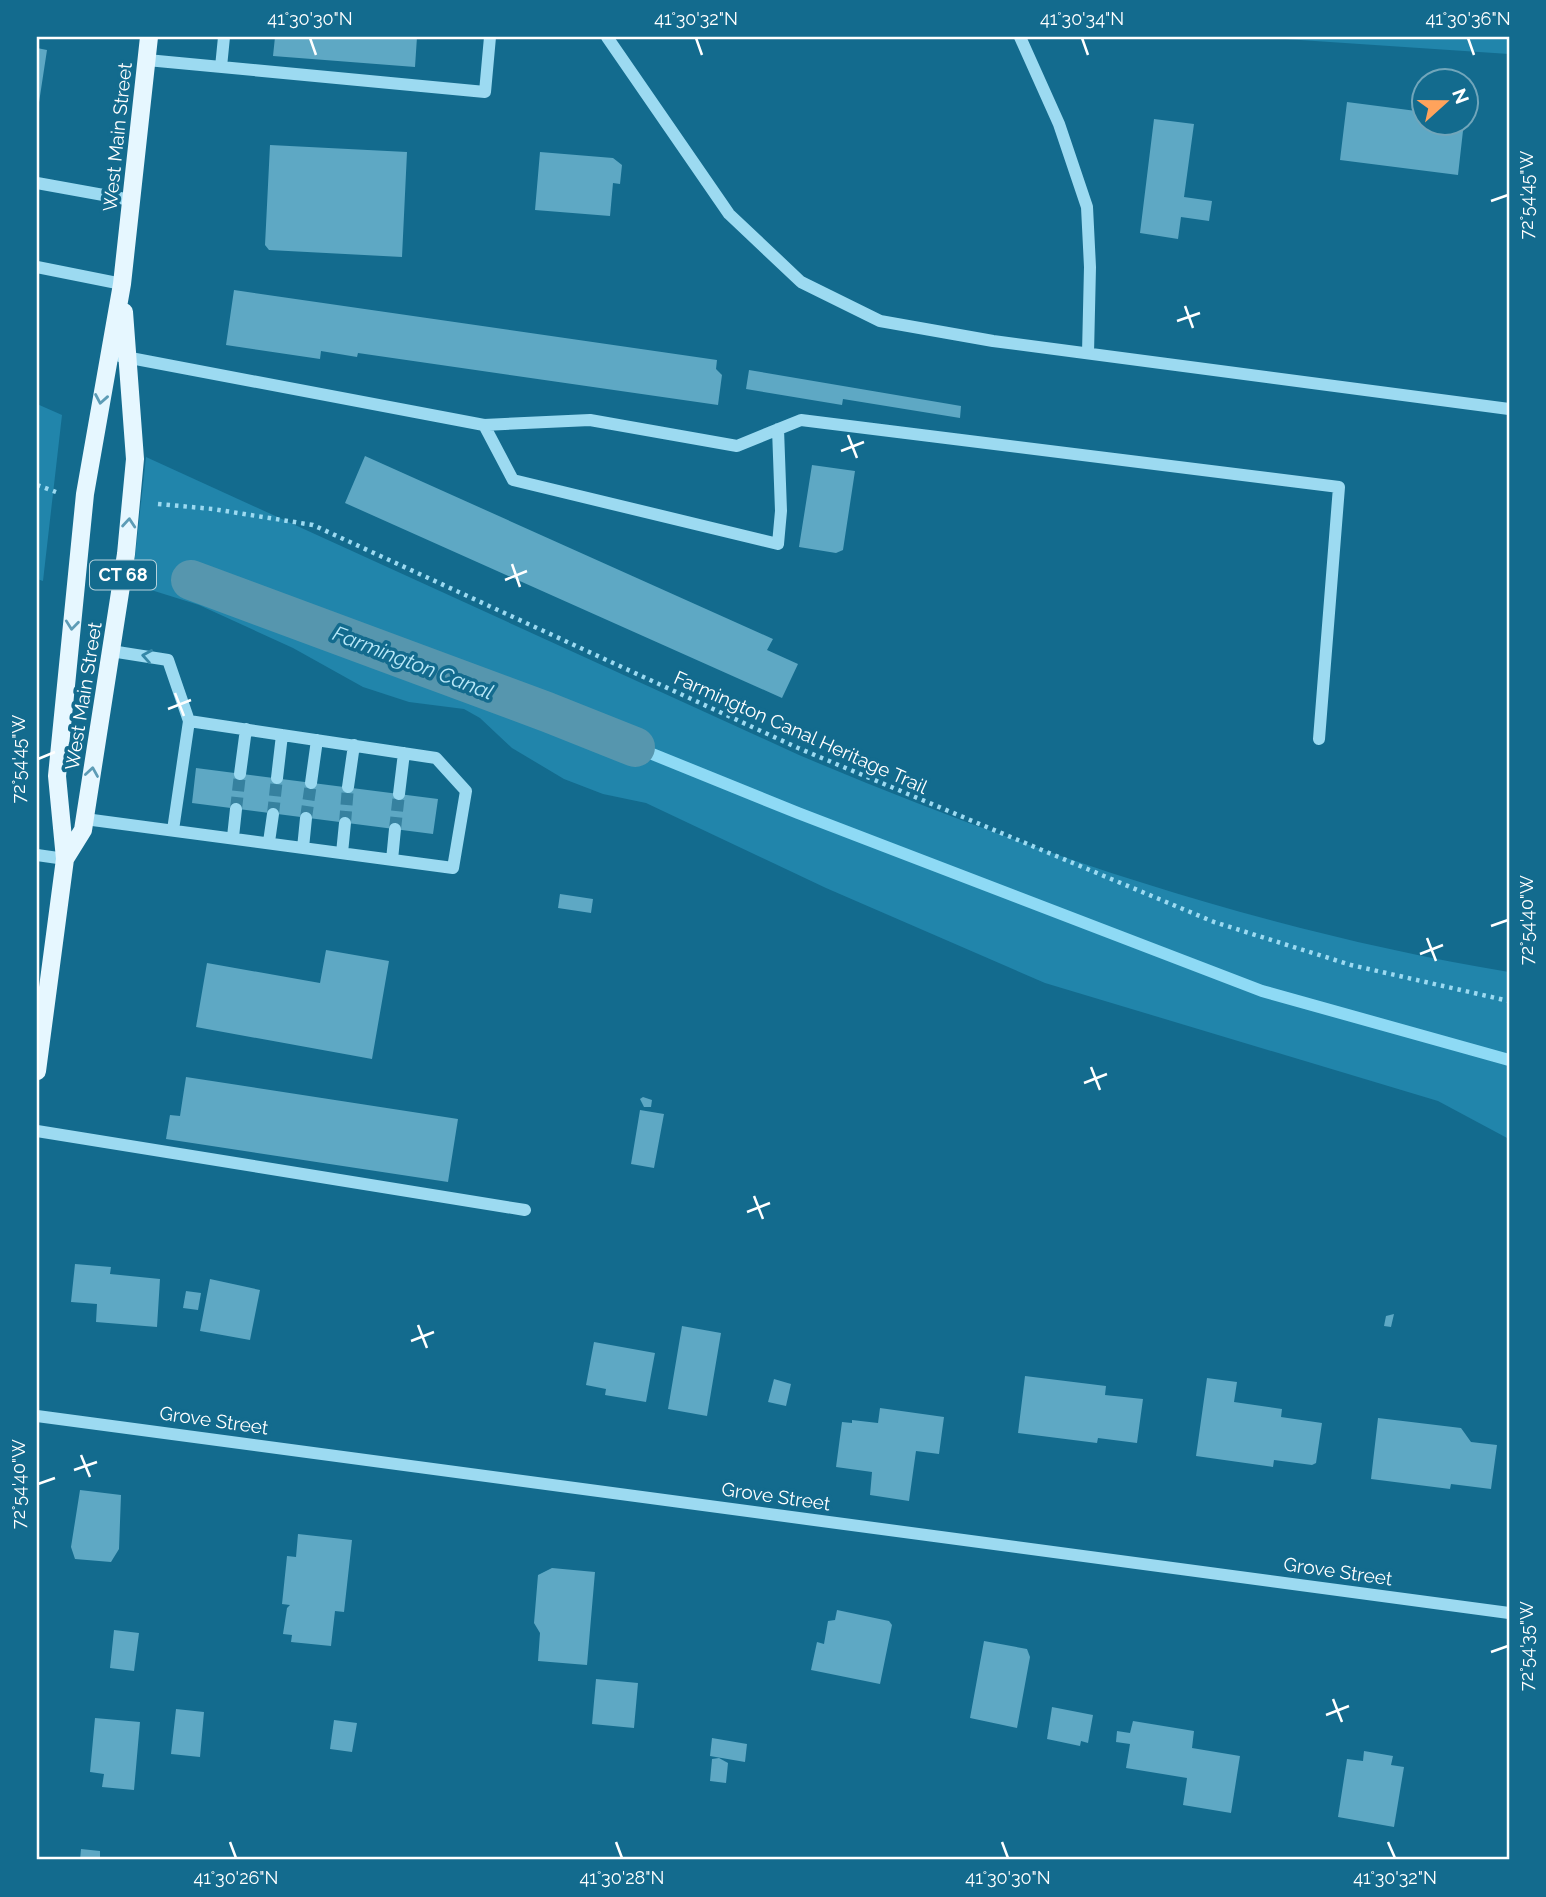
<svg xmlns="http://www.w3.org/2000/svg" width="1546" height="1897" font-family="Raleway,sans-serif">
	<rect width="100%" height="100%" fill="#136b8e"/>
	<path fill="#2185ab" d="M1255 37H1509V54Z
		M37 404 62 415 43 581 37 579Z
		M146 457 799 755C1028 852 1264 931 1509 972V1139L1438 1101 1045 983 826 888 646 803 603 794 564 779 512 748 480 718 464 709 409 702 363 687 293 648 199 605 132 584Z"/>
	<g fill="none" stroke-linecap="round" stroke-linejoin="round">
		<path stroke="#8edaf5" stroke-width="12" d="M635 747 798 813 1262 991 1509 1060"/>
		<path stroke="#5696ae" stroke-width="40" d="M191 580 547 712 635 747"/>
	</g>
	<path fill="#5ea8c4" d="M275 37H417L415 67 273 56Z
		M37 48 47 50 38 109H37Z
		M1347 102 1424 112V122H1464L1458 175 1340 160Z
		M1154 119 1194 124 1184 197 1212 201 1209 221 1181 217 1178 239 1140 233Z
		M270 145 407 152 402 257 269 250 265 245Z
		M540 152 613 158 622 165 620 184 613 183 610 216 535 210Z
		M234 290 717 360 716 369 722 375 718 405 358 353 357 357 321 351 320 359 226 345Z
		M749 370 961 406 960 418 843 399 842 405 746 389Z
		M365 456 773 639 767 650 798 664 782 698 345 503Z
		M812 465 855 471 843 550 836 553 799 547Z
		M196 768 438 799 433 834 192 803Z
		M560 894 593 899 591 913 558 908Z
		M326 950 389 961 372 1059 196 1027 207 963 320 983Z
		M186 1077 458 1119 448 1182 166 1139 170 1115 180 1116Z
		M643 1097 652 1100 651 1107H644L640 1099Z
		M640 1110 664 1114 654 1168 631 1164Z
		M75 1264 111 1267 110 1274 160 1279 157 1327 96 1322 97 1304 71 1302Z
		M210 1279 260 1290 250 1340 200 1331Z
		M186 1291 201 1293 198 1310 183 1308Z
		M1394 1314 1391 1327 1384 1326 1386 1316Z
		M682 1326 721 1333 707 1416 668 1409Z
		M594 1342 655 1353 646 1402 605 1395 606 1389 586 1385Z
		M1025 1376 1106 1386 1105 1395 1143 1399 1137 1443 1098 1438 1097 1443 1018 1433Z
		M1207 1378 1237 1382 1234 1402 1282 1409 1281 1417 1322 1423 1316 1463 1312 1465 1274 1460 1273 1467 1196 1456Z
		M774 1379 791 1384 786 1406 768 1402Z
		M880 1408 944 1417 939 1454 916 1451 909 1501 870 1495 872 1472 836 1467 842 1422 852 1423V1420L878 1423Z
		M1378 1418 1461 1428 1471 1442 1497 1445 1491 1489 1451 1484 1450 1489 1371 1479Z
		M80 1490 121 1495 119 1549 111 1562 75 1559 71 1547Z
		M298 1534 352 1540 344 1612 335 1611 331 1646 291 1642 292 1635 283 1634 287 1608 290 1605 282 1604 287 1556 296 1557Z
		M552 1568 595 1572 587 1665 538 1661 540 1633 534 1623 538 1575Z
		M837 1610 889 1621 892 1625 880 1684 811 1670 817 1642 824 1644 828 1621 835 1620Z
		M114 1630 139 1633 134 1671 110 1668Z
		M984 1641 1027 1649 1030 1657 1017 1728 970 1718Z
		M596 1679 638 1683 634 1728 592 1724Z
		M1052 1707 1093 1715 1088 1743 1081 1741 1080 1746 1047 1739Z
		M176 1709 204 1712 200 1757 171 1754Z
		M95 1718 140 1722 134 1790 102 1787 104 1774 90 1772Z
		M334 1720 357 1723 352 1752 330 1749Z
		M1133 1721 1194 1731 1192 1748 1240 1756 1231 1813 1183 1805 1187 1778 1126 1768 1130 1744 1116 1742 1117 1731 1130 1733Z
		M712 1738 747 1744 745 1762 710 1756Z
		M1364 1751 1393 1756 1391 1765 1404 1767 1394 1827 1338 1817 1347 1759 1363 1761Z
		M719 1758 728 1763 726 1783 710 1781 712 1759Z
		M81 1849 100 1851V1860H80Z"/>
	<g fill="none" stroke-linecap="round" stroke-linejoin="round">
		<path stroke="#36819f" stroke-width="12" stroke-dasharray="12 6" stroke-linecap="butt" d="M236 809 240 774
			M273 814 277 778
			M306 818 311 783
			M345 823 348 787
			M395 829 399 794"/>
		<path stroke="#9cdaf1" stroke-width="4.5" stroke-dasharray="3.5 5" stroke-linecap="butt" d="M37 485 56 492
			M158 504 213 509 313 525 798 748 1214 922 1351 965 1509 1001"/>
		<path stroke="#9cdaf1" stroke-width="12" d="M607 37 729 214 801 282 880 321 993 341 1509 409
			M1020 37 1059 124 1087 207 1090 267 1088 353
			M147 60 485 92 490 37
			M221 67 224 37
			M37 183 131 200
			M37 267 122 284
			M120 356 484 425 590 420 737 446 801 420 1339 487 1319 739
			M484 425 513 480 778 544 781 511 778 429
			M111 651 168 660 189 721 173 830
			M240 774 246 729
			M277 778 282 735
			M311 783 317 740
			M348 787 354 745
			M399 794 404 753
			M85 819 453 868 466 791 436 758 189 721
			M233 837 236 809
			M269 842 273 814
			M303 848 306 818
			M342 853 345 823
			M37 855 65 859
			M392 860 395 829
			M37 1131 525 1210
			M37 1416 1509 1613"/>
		<path stroke="#e6f7ff" stroke-width="18" d="M65 859 83 830 126 554 135 459 124 312
			M37 1071 65 859 57 776 85 494 122 284 149 37"/>
	</g>
	<defs><path id="oneway-chevron" d="M-2-3.5L2.5 0L-2 3.5" fill="none" stroke-width="1.6" stroke-linecap="round" stroke-linejoin="round" transform="scale(1.75)"/></defs>
	<g stroke="#5d9cb6">
		<use href="#oneway-chevron" transform="translate(101 399) rotate(100)"/>
		<use href="#oneway-chevron" transform="translate(129 523) rotate(-85)"/>
		<use href="#oneway-chevron" transform="translate(72 625) rotate(96)"/>
		<use href="#oneway-chevron" transform="translate(92 772) rotate(-81)"/>
	</g>
	<use stroke="#3587a7" href="#oneway-chevron" transform="translate(147 656) rotate(-170)"/>
	<path fill="none" stroke="#fff" stroke-width="2.5" d="M310 38 316 55M696 38 702 55M1082 38 1088 55M1468 38 1474 55M1491 201 1508 195M1185 306 1193 328M1177 321 1200 313M848 435 857 458M841 451 864 442M512 564 520 587M505 580 527 571M175 693 184 716M168 709 191 700M38 759 55 752M1491 926 1508 920M1427 938 1436 961M1420 954 1443 945M1091 1067 1100 1090M1084 1083 1107 1074M754 1196 763 1219M747 1212 770 1203M418 1325 427 1348M411 1341 434 1332M81 1455 90 1477M74 1470 97 1462M38 1484 55 1478M1491 1652 1508 1646M1333 1699 1342 1722M1326 1715 1349 1706M230 1842 236 1858M616 1842 622 1858M1002 1842 1008 1858M1388 1842 1395 1858"/>
	<g text-anchor="middle" stroke-width="7" stroke-linejoin="round" paint-order="stroke">
		<rect fill="#136b8e" stroke="#b8d3dd" stroke-width="2" x="90" y="560.5" width="66" height="29" rx="5"/>
		<g font-size="18" font-weight="bold" fill="#fff">
			<text x="123" y="581">CT 68</text>
		</g>
		<g font-size="19" fill="#fff" stroke="#136b8e">
			<text transform="translate(117 137) rotate(-84)" y="7">West Main Street</text>
			<text transform="translate(83 696) rotate(-81)" y="7">West Main Street</text>
			<text transform="translate(801 732) rotate(24)" y="7">Farmington Canal Heritage Trail</text>
			<text transform="translate(214 1420) rotate(8)" y="7">Grove Street</text>
			<text transform="translate(776 1496) rotate(8)" y="7">Grove Street</text>
			<text transform="translate(1338 1571) rotate(8)" y="7">Grove Street</text>
		</g>
		<g font-size="21" font-style="italic" fill="#b9e9f9" stroke="#136b8e">
			<text transform="translate(413 663) rotate(21)" y="7">Farmington Canal</text>
		</g>
	</g>
	<rect width="1546" height="1897" fill="none" stroke="#136b8e" stroke-width="77"/>
	<g transform="translate(1445 102) rotate(69)"><circle r="33" fill="#136b8e" stroke="#71a6bb" stroke-width="2"/>
	<path d="M0-5L12 26L0 18L-12 26Z" fill="#ffa35c"/>
	<text y="-10" font-size="19" font-weight="bold" text-anchor="middle" fill="#ffffff">N</text>
	</g>
	<rect x="38" y="38" width="1470" height="1820" fill="none" stroke="#fff" stroke-width="2.5"/>
	<g font-size="18" text-anchor="middle" fill="#fff">
		<text x="310" y="25">41°30'30"N</text>
		<text x="696" y="25">41°30'32"N</text>
		<text x="1082" y="25">41°30'34"N</text>
		<text x="1468" y="25">41°30'36"N</text>
		<text transform="translate(1527 195) rotate(-90)" y="6">72°54'45"W</text>
		<text transform="translate(19 759) rotate(-90)" y="6">72°54'45"W</text>
		<text transform="translate(1527 920) rotate(-90)" y="6">72°54'40"W</text>
		<text transform="translate(19 1484) rotate(-90)" y="6">72°54'40"W</text>
		<text transform="translate(1527 1646) rotate(-90)" y="6">72°54'35"W</text>
		<text x="236" y="1884">41°30'26"N</text>
		<text x="622" y="1884">41°30'28"N</text>
		<text x="1008" y="1884">41°30'30"N</text>
		<text x="1395" y="1884">41°30'32"N</text>
	</g>
</svg>
